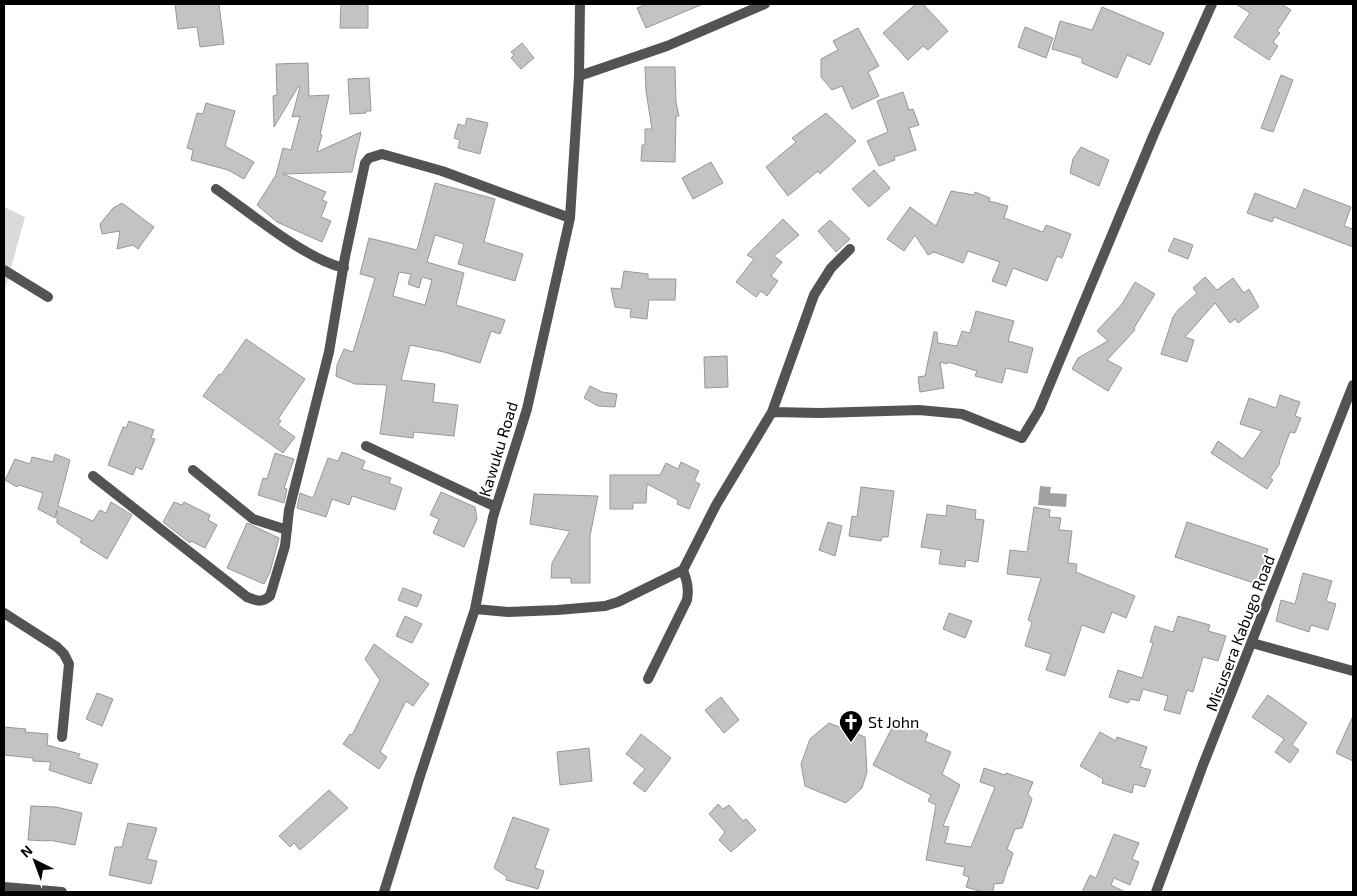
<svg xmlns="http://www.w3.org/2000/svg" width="1357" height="896" font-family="'Exo 2',sans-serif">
	<rect width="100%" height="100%" fill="#fff"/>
	<path fill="#dadada" d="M4 207 25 217 4 293Z"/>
	<path fill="#a1a1a1" d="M1040 486 1051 487 1050 493 1067 494 1066 507 1038 505Z"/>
	<path fill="#c3c3c3" stroke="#979797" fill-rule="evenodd" d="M175 4H219L224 44 200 47 197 27 178 29Z
		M341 4H368V28H340Z
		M647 4H703L646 28 637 8Z
		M916 4H923L948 31 928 50 923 46 908 60 883 33Z
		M1236 4H1281L1291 10 1277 31 1280 33 1273 42 1278 46 1269 60 1234 37 1250 13Z
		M1102 7 1164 33 1150 65 1127 55 1117 78 1082 63V58L1052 49 1060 21 1092 30Z
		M1025 27 1053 38 1046 58 1018 47Z
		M858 28 879 66 868 72 879 96 852 109 842 86 832 90 821 77V59L838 50 833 41Z
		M522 43 534 58 521 69 511 58 514 55 511 52Z
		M308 63 309 96 329 95 320 135H322L317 152 361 132 352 172 283 174 326 192 322 200 327 202 321 217 331 221 322 242 277 222 257 205 276 175 283 148 291 150 300 116 292 117 300 87H298L274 127 273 96 277 95 276 64Z
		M645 67H675L676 102 679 116H676L675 162 641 161 642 145H645V129H652L646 91Z
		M1281 75 1293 80 1273 132 1261 128Z
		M369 78 371 111H366V113L350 114 348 79Z
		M903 92 909 110 913 109 919 125 909 128 916 150 894 157 895 160 879 166 867 141 888 132 877 101Z
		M206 103 235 111 225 146 254 162 244 179 228 170 191 160 193 150 187 148 197 113 203 114Z
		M826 113 856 141 820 174 818 171 788 196 766 167 796 142 792 138Z
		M467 118 488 123 480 154 458 148 460 140 454 138 458 124 465 126Z
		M1081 147 1109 160 1099 186 1070 173 1073 159Z
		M711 162 723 183 693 199 682 178Z
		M874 170 890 188 869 207 852 189Z
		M435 183 495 199 484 242 523 254 515 281 458 264 464 244 435 235 427 262 464 273 456 305 505 320 500 334 491 331 480 363 444 352 410 345 401 380 435 384 433 402 458 405 454 436 414 432 413 438 380 434 387 385 355 384 336 376 337 365 344 349 353 352 375 278 360 274 369 238 417 250ZM399 272 411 274 408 284 419 288 422 277 432 280 425 305 393 296Z
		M1304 189 1351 207 1344 226 1353 229V247L1274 217 1272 222 1247 213 1255 193 1296 209Z
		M951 191 974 195 975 192 990 198 989 201 1008 206 1004 218 1043 232 1046 225 1071 234 1062 258 1057 256 1047 281 1013 268 1006 286 992 281 1000 262 968 251 963 263 934 252 928 255 915 235 904 251 887 239 910 207 936 226Z
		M122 203 154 227 138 249 133 245 117 249 120 231 102 234 100 224 113 208Z
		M783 219 799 235 774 256 782 262 771 276 778 281 767 296 761 291 756 297 736 282 754 259 747 255Z
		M830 220 850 239 836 252 818 231Z
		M1174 238 1193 245 1188 259 1168 251Z
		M624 271 648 274V279H676L675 300H649L647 319 630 317 631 309 615 307 611 288 621 289Z
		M1205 277 1217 290 1233 278 1244 293 1249 289 1259 307 1238 323 1235 319 1230 323 1215 303 1185 337 1194 340 1187 362 1161 354 1173 317 1178 310 1197 293 1193 288Z
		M1135 282 1155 294 1134 328 1135 330 1107 360 1122 368 1108 391 1072 369 1078 358 1108 341 1097 331 1122 304Z
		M976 311 1014 321 1008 341 1033 348 1027 373 1006 368 1002 383 975 376 977 371 948 362 947 364 940 362 944 388 920 392 918 377 925 376 934 332H937L938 343 957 346 962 331 970 333Z
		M246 339 305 379 278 419 281 421 278 425 295 437 283 453 203 396 219 374 221 375Z
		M727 356 728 387 705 388 704 357Z
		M590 386 602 392 617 394 615 407 598 406 584 398Z
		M1280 395 1300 402 1295 416 1301 418 1295 433 1290 432 1279 462 1280 463 1270 478 1273 480 1267 489 1211 453 1218 441 1243 459 1262 431 1240 424 1249 398 1276 408Z
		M129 421 154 430 151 438 155 439 142 470 136 467 133 475 108 465 123 427 126 428Z
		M342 452 365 461 362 469 391 478 389 483 402 488 395 510 352 496 349 505 332 499 326 517 297 508 300 493 313 498 328 458 338 461Z
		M275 453 294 459 284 488 287 489 284 503 258 495 263 478 267 479Z
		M55 454 70 460 58 506 93 521 100 510 106 513 111 502 132 515 107 559 80 542 82 539 57 523V510L55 518 38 509 43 493 19 485 17 487 5 480 15 459 30 464 32 457 53 462Z
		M681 462 699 471 694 481 700 484 689 509 677 504 678 500 647 484 646 503H633V509H610V475H660L666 463 678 469Z
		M861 487 894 491 888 537H882L881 541 849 536 852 516 857 517Z
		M441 492 475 507 477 519 464 547 433 533 439 519 430 515Z
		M534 494 598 496 590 536V583H571V578H551L552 563 570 531 530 524Z
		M174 502 182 505 184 502 210 515 208 520 217 525 205 548 191 541 190 543 163 522Z
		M947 505 976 510 975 519 984 520 978 562 966 560 965 567 939 564 941 550 921 547 927 514 946 516Z
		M1034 507 1050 510 1049 517 1061 518 1059 530 1072 531 1068 563 1077 564 1076 572 1135 596 1126 618 1112 612 1104 633 1082 625 1065 676 1046 670 1051 654 1025 646 1032 622 1028 620 1041 578 1007 574 1010 550 1027 552Z
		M828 522 842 526 835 556 819 550Z
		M1187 522 1268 549 1257 584 1175 557Z
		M247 523 279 538 270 572 264 584 227 568Z
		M1303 573 1332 581 1326 601 1336 604 1328 630 1311 625 1309 632 1276 621 1281 600 1295 604Z
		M403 588 422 595 417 607 398 600Z
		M949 613 972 621 965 638 943 629Z
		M405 616 422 624 412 643 396 636Z
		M1178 616 1210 625 1208 631 1226 636 1218 661 1203 657 1193 692 1187 690 1180 714 1164 710 1168 696 1143 689 1139 701 1131 699 1128 703 1109 697 1118 670 1142 678 1153 643 1150 642 1155 626 1173 632Z
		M374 644 429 684 413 706 406 701 380 752 387 757 379 769 343 744 350 734 352 735 380 680 365 659Z
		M97 693 113 699 102 726 86 719Z
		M1268 695 1307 723 1292 745 1299 750 1290 763 1275 752 1284 739 1252 717Z
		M721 697 739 720 724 733 705 710Z
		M1353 716V761L1336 753Z
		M897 718 928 734 925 741 951 752 942 774 960 785 943 826 949 827 945 843 971 847 995 787 980 782 984 768 1005 775 1006 773 1033 782 1028 794 1032 799 1026 817 1022 828 1015 829 1007 849 1013 853 1009 866H1008L1003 883 994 884 993 892H982L966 887 969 877 963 875 965 867 926 860 936 805 928 801 931 795 873 765Z
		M829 723 865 737 867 772 862 788 846 803 805 786 801 764 810 739Z
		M4 727 26 729 25 732 48 734 47 745 80 754 78 758 98 764 91 784 49 770 51 762 33 761V758L4 755Z
		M1100 732 1116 741 1117 737 1147 747 1140 767 1151 770 1145 787 1134 784 1132 793 1102 783 1103 779 1080 766Z
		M641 734 671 758 645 792 633 783 645 769 626 754Z
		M589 748 592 781 560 785 557 752Z
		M329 790 348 808 300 850 294 843 290 847 279 836Z
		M718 804 723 809 729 805 743 821 746 819 756 830 731 852 719 840 725 832 709 814Z
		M31 806 56 807 82 813 75 845 49 840V841L28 840Z
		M513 817 549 829 535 868 544 871 538 889 506 880 507 877 494 868Z
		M128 823 157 828 147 859 157 861 151 884 109 875 115 847H122Z
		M1114 834 1139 843 1132 859 1139 862 1130 885 1114 878 1111 885 1125 892H1082L1090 875 1096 878Z"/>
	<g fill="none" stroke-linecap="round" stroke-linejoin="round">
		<path stroke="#535353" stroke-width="10" d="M579 76 667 46 765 4
			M216 189C251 213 305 259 344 268
			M4 270 48 297
			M772 412 814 295 831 268 850 249
			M366 446 496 507
			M193 470 253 519 287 530
			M93 476 247 597C257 601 262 603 270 596L285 546 289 510 329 352 345 257 365 163 369 158 382 154 442 171 570 218
			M683 570 716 505 772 412 820 413 919 410 962 414 1022 438 1039 410 1154 134 1212 4
			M475 609 508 612 557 610 605 606 618 602 683 570
			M4 613 57 647 64 654 69 664 62 737
			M1252 643 1353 671
			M648 679 687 600C689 588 687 581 683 570
			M4 887 62 892
			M384 892 420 776 475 609 493 517 527 409 570 218 579 76 580 4
			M1156 892 1203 765 1353 385"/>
	</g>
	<defs>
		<g id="church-pin" transform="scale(1.25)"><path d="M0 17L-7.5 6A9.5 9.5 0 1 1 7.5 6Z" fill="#000" stroke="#fff"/><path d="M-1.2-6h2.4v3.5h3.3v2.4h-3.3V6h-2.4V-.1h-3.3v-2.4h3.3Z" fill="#fff"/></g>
	</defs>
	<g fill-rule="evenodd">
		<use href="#church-pin" x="851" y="722"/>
	</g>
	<g text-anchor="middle" stroke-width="4" stroke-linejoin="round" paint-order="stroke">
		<g font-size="16" fill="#000" stroke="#fff">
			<text transform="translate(498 449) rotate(-73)" y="6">Kawuku Road</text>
			<text transform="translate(1240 633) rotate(-69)" y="6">Misusera Kabugo Road</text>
		</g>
		<g font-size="16" fill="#000" stroke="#fff" text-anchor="start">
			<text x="868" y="728">St John</text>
		</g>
	</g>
	<rect width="1357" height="896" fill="none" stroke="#000000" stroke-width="10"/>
	<g transform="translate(35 861) rotate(318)" stroke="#ffffff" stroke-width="4" paint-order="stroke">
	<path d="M0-4L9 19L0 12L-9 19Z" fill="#000000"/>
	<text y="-8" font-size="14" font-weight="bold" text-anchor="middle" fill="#000000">N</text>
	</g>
</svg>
